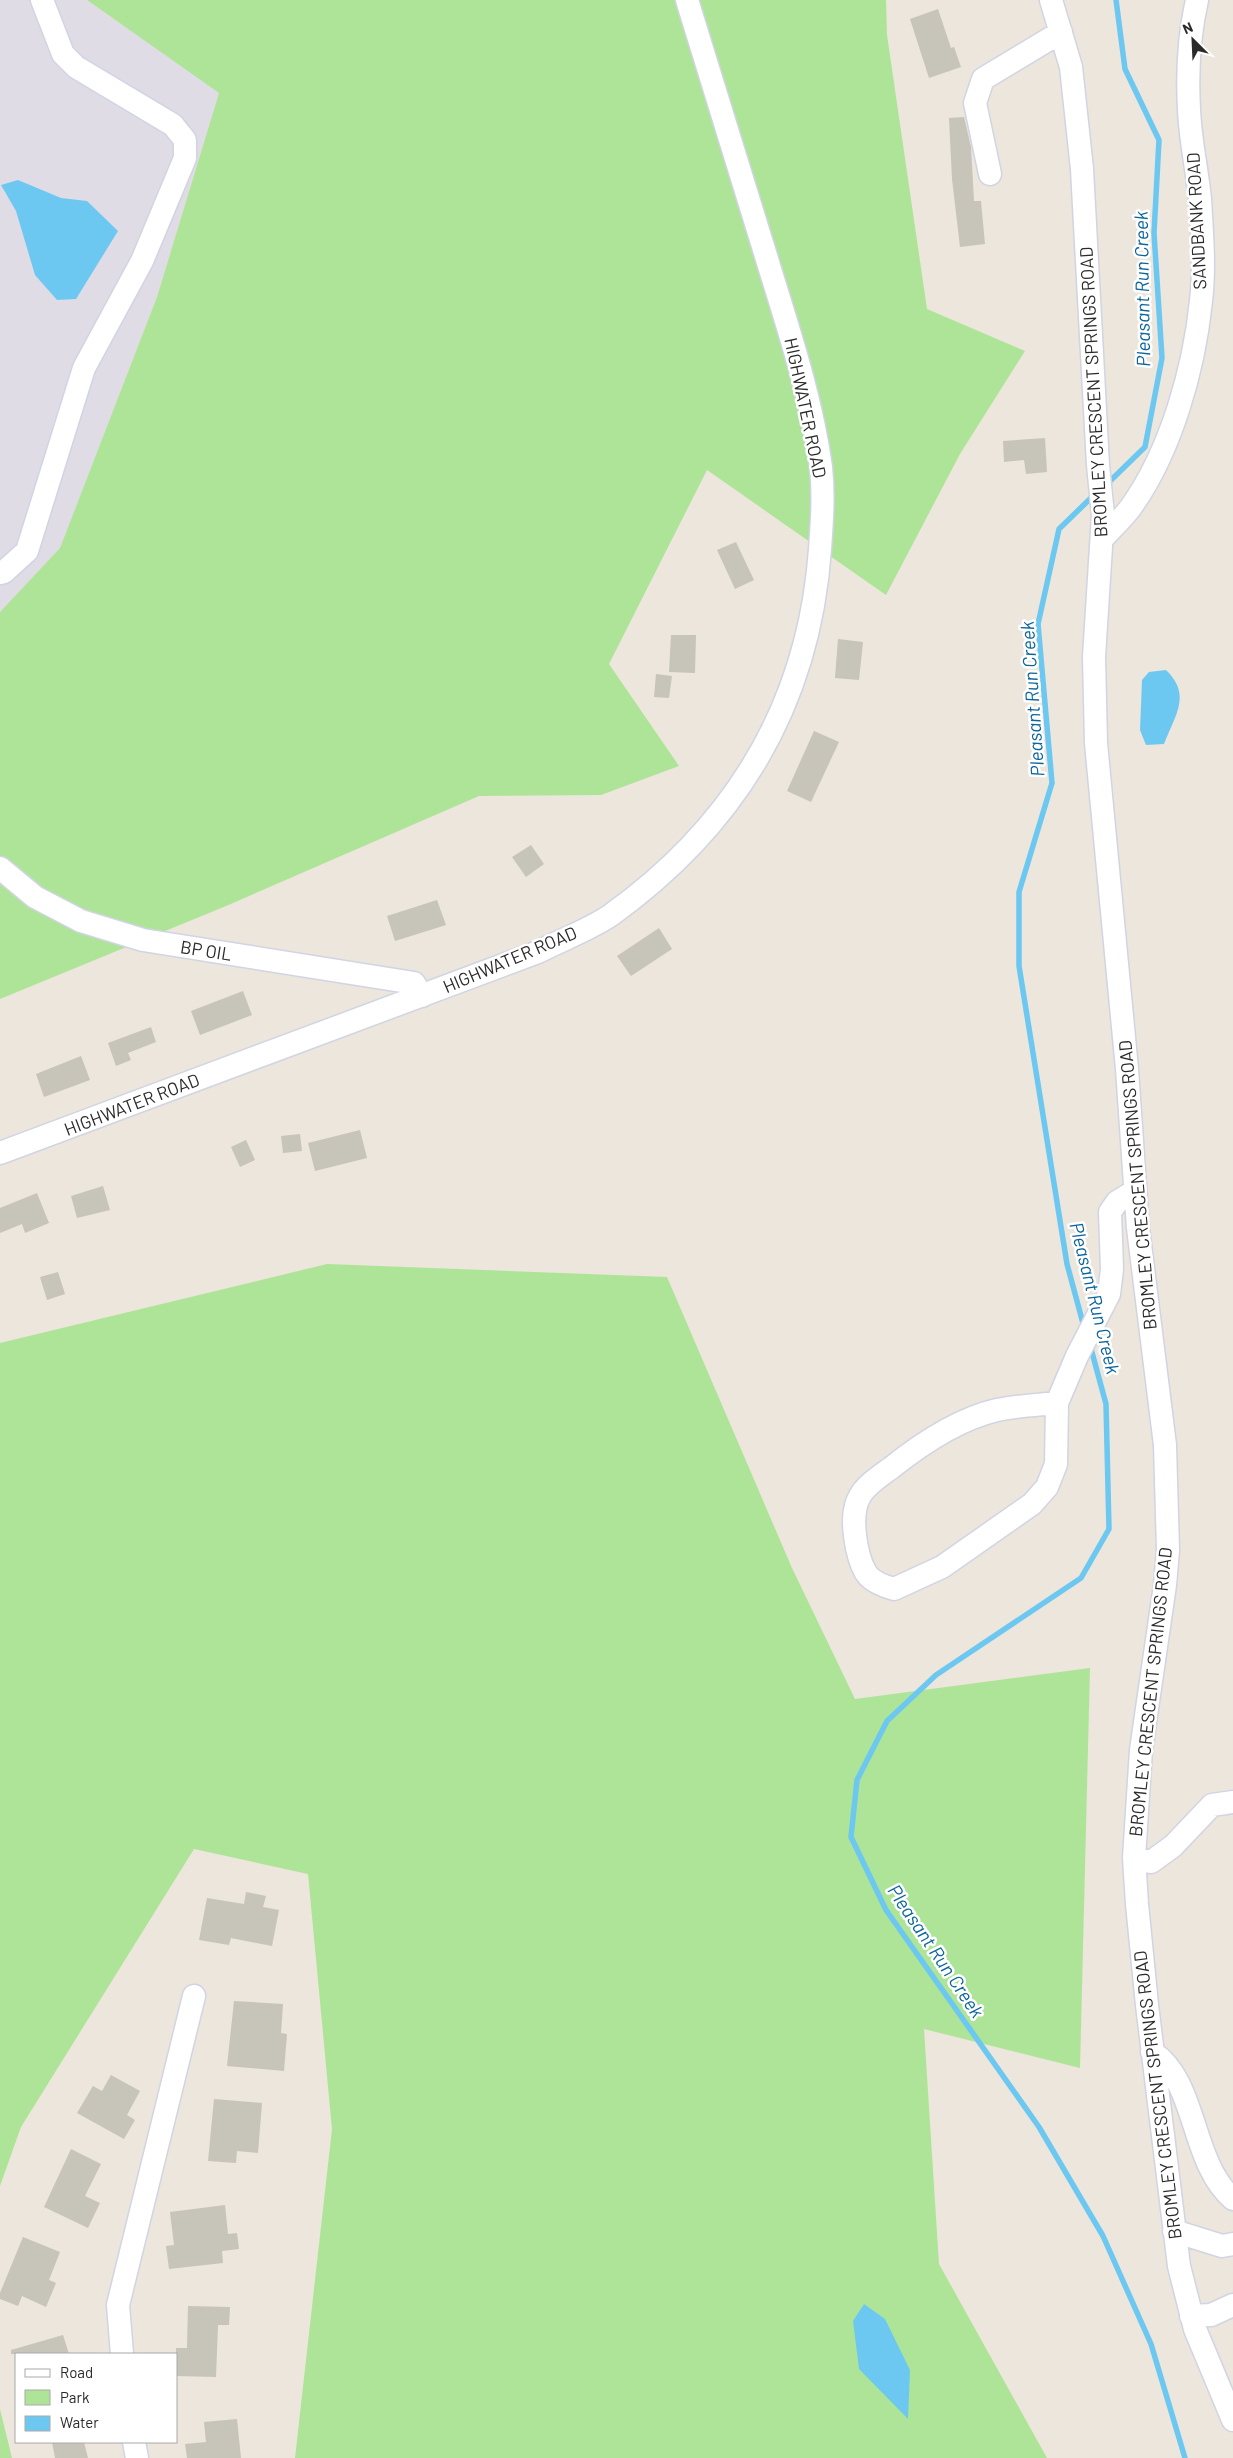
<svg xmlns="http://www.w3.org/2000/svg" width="1233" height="2458" font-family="Barlow,sans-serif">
	<rect width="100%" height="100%" fill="#ece6dc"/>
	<path fill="#dfdce5" d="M0 0H87L219 93 157 297 60 548 0 612Z"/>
	<path fill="#aee497" d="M87 0H886L887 35 927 309 1025 351 960 454 886 595 707 470 609 664 679 766 601 795 479 796 226 906 0 999V612L60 548 157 297 219 93Z
		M327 1264 667 1277 792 1568 855 1699 1090 1668 1080 2068 924 2029 939 2264 1047 2458H295L332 2129 308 1874 194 1849 21 2127 0 2186V1343Z
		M0 2409 12 2458H0Z"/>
	<path fill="#6cc8f1" d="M18 180 61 198 87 201 118 231 76 299 57 300 35 275 16 211 1 185Z
		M1166 670C1192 695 1175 715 1164 744L1146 745 1140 730 1142 680 1149 672Z
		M864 2304 885 2319 910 2370 908 2419 859 2369 853 2321Z"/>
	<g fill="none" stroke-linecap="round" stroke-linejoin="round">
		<path stroke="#6cc8f1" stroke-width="5.5" d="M1107 484 1145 447 1162 358 1154 233 1159 140 1125 69 1116 0
			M1084 1327 1067 1264 1019 966V892L1052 783 1038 624 1059 529 1094 495
			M1090 1345 1106 1404 1109 1529 1081 1578 936 1675 887 1721 857 1780 851 1837 886 1910 1039 2127 1103 2236 1151 2344 1185 2458"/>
	</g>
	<path fill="#c7c4ba" d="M938 9 951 48 954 47 961 67 929 78 910 19Z
		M964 117 971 147 974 201H981L985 244 960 247 952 179 949 118Z
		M1045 438 1047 472 1026 474 1024 460 1004 462 1003 441Z
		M736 542 754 580 735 589 717 550Z
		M671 635H696L695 673 669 672Z
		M838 639 863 642 859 680 835 678Z
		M656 674 672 676 669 698 654 697Z
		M814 731 839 742 811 802 787 791Z
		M531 845 544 864 526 877 512 857Z
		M437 900 446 925 395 941 387 916Z
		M659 928 672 949 631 976 617 956Z
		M243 991 252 1015 200 1035 191 1011Z
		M151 1027 156 1042 128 1053 131 1060 116 1066 108 1043Z
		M81 1056 90 1080 44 1097 36 1074Z
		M360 1130 367 1158 315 1171 308 1143Z
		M300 1134 302 1151 283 1153 281 1136Z
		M246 1140 255 1160 240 1167 231 1147Z
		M103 1186 110 1210 77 1218 71 1196Z
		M37 1193 49 1223 25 1233 22 1224 0 1233V1208Z
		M58 1272 65 1294 47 1300 40 1277Z
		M246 1892 266 1896 263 1907 279 1910 272 1946 231 1938 229 1945 199 1940 207 1898 244 1904Z
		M234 2001 283 2004 281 2033 287 2034 284 2071 227 2066Z
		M111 2075 140 2091 127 2115 135 2120 124 2139 77 2113 93 2086 102 2091Z
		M214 2099 262 2103 258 2153 237 2151 236 2163 208 2161Z
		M71 2149 101 2164 85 2196 100 2203 88 2228 44 2207Z
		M225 2205 228 2234 237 2233 239 2249 222 2251 223 2263 169 2269 166 2246 174 2245 170 2212Z
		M23 2237 60 2252 49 2280 56 2283 46 2307 22 2296 18 2306 0 2299V2293Z
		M188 2306 230 2307 229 2325H218L216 2377 176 2376V2348H187Z
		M63 2335 69 2354H11V2350Z
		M237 2419 241 2458H187L185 2444 206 2442 204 2422Z
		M52 2442H84L88 2458H55Z"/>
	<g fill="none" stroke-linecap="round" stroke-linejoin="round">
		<g stroke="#d1d4e3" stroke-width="25">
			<path id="minor" d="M1051 0 1071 67 1082 169 1098 465 1103 515 1094 657 1096 743 1127 1069 1138 1228 1165 1445 1168 1550 1165 1585 1141 1750 1134 1858 1137 1904 1147 2005 1179 2266 1195 2329 1233 2420
				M990 174 975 103 983 79 1061 32
				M1103 538C1112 528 1123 518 1131 507 1171 451 1194 369 1201 301 1205 268 1202 233 1200 199 1197 169 1190 139 1189 109 1187 73 1189 35 1197 0
				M0 573 4 572 27 551 84 368 142 261 185 158V140L173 125 76 67 63 54 42 0
				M0 868 35 897 81 921 143 940 414 983 422 996
				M0 1153 538 952C561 940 589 930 611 915 736 825 809 704 820 549 822 522 824 494 821 467 811 395 787 325 766 256 740 170 713 85 687 0
				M1057 1403 1056 1464 1047 1487 1032 1504 942 1567 894 1589C869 1582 863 1575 857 1548 854 1532 851 1511 860 1496 866 1485 880 1476 891 1468 921 1444 958 1419 997 1410 1016 1406 1037 1405 1057 1403Z
				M1057 1403 1077 1356 1109 1294 1112 1269 1110 1212 1117 1202 1135 1191
				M1134 1858 1151 1862 1173 1846 1212 1805 1233 1802
				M1152 2052C1198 2082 1190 2162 1233 2199
				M1174 2231 1222 2246 1233 2244
				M1191 2316 1211 2315 1233 2305
				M122 2354 118 2305 194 1996
				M134 2442 137 2458"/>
		</g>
		<use href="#minor" stroke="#fff" stroke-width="22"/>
	</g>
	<g text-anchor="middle" stroke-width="5" stroke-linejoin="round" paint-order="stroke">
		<g font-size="18" fill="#2a2a2a" stroke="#fff">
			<text transform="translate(1197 221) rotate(-93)" y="6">SANDBANK ROAD</text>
			<text transform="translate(1094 392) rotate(-93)" y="6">BROMLEY CRESCENT SPRINGS ROAD</text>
			<text transform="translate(805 408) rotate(78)" y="6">HIGHWATER ROAD</text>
			<text transform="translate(206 951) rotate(9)" y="6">BP OIL</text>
			<text transform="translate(510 960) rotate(-23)" y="6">HIGHWATER ROAD</text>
			<text transform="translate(132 1105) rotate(-21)" y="6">HIGHWATER ROAD</text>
			<text transform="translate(1138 1185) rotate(-95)" y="6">BROMLEY CRESCENT SPRINGS ROAD</text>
			<text transform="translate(1151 1692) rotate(-84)" y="6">BROMLEY CRESCENT SPRINGS ROAD</text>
			<text transform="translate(1158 2095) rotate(-97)" y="6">BROMLEY CRESCENT SPRINGS ROAD</text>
		</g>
		<g font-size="19" font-style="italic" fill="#0b659d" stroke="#fff">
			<text transform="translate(1142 289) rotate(-91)" y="7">Pleasant Run Creek</text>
			<text transform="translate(1032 699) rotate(-94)" y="7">Pleasant Run Creek</text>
			<text transform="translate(1095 1298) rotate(76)" y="7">Pleasant Run Creek</text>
			<text transform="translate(936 1951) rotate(56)" y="7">Pleasant Run Creek</text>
		</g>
	</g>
	<rect x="15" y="2353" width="162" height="90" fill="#ffffff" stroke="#aaaaaa"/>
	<rect x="25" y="2369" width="25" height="8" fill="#ffffff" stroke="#aaaaaa"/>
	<text x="60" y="2378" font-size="15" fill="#2a2a2a">Road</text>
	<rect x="25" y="2390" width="25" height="15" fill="#aee497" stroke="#aaaaaa"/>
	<text x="60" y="2403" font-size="15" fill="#2a2a2a">Park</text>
	<rect x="25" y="2416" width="25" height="15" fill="#6cc8f1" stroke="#aaaaaa"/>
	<text x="60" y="2428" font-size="15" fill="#2a2a2a">Water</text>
	<g transform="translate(1193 40) rotate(336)" stroke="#ffffff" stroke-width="4" paint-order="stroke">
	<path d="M0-4L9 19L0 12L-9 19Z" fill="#2a2a2a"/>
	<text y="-8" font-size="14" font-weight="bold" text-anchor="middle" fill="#2a2a2a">N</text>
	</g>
</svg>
